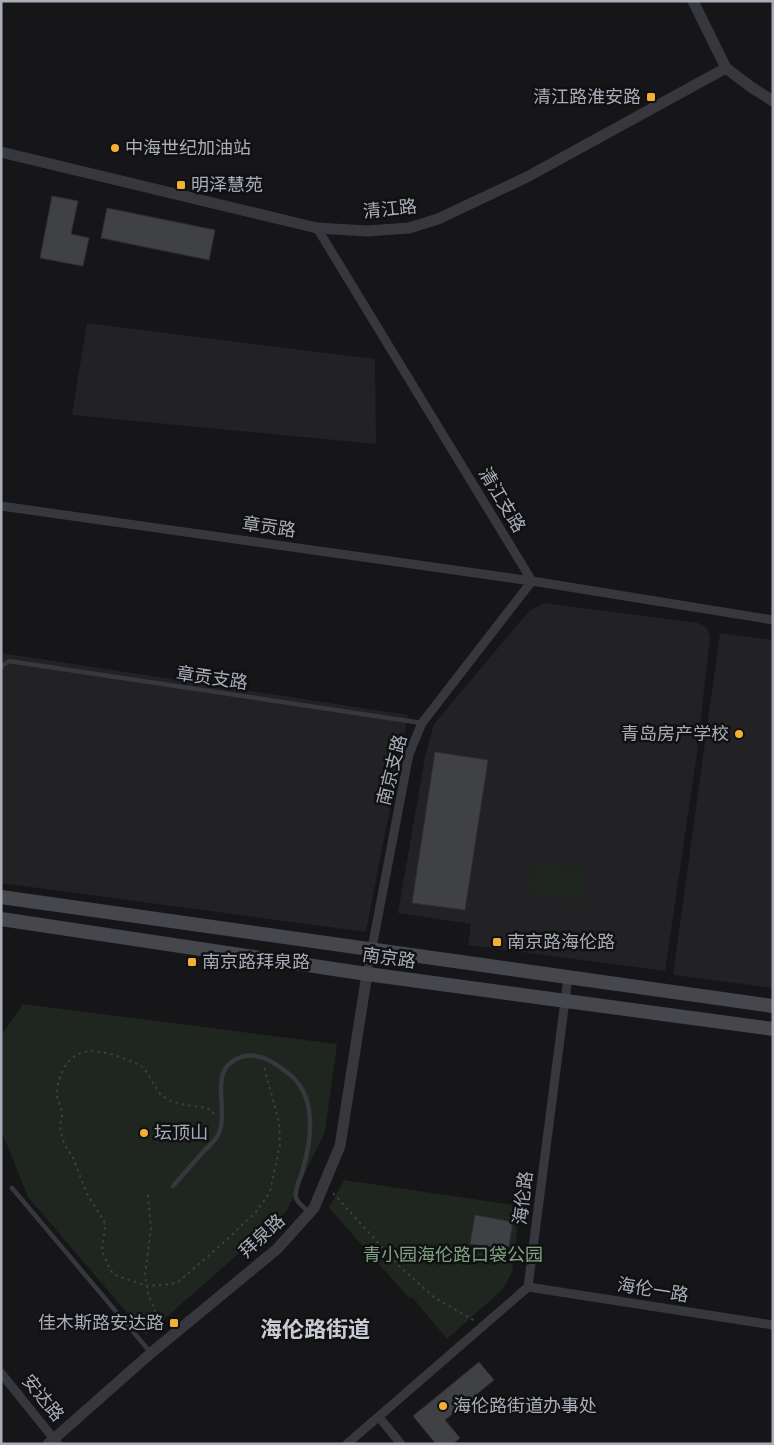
<svg xmlns="http://www.w3.org/2000/svg" width="774" height="1445" font-family="Mulish,'Noto Sans SC',sans-serif">
	<rect width="100%" height="100%" fill="#161618"/>
	<path fill="#222225" d="M87 323 375 359 376 444 72 415Z
		M544 603 698 623 707 628 710 637 697 753 665 971 468 945 471 924 398 913 425 757 434 724 529 611Z
		M720 633 773 640V988L673 975Z
		M1 653 408 715 366 932 1 883Z"/>
	<path fill="#1e261f" d="M533 864 584 869 581 899 529 893Z
		M23 1004 337 1044 325 1132 286 1212 146 1335 28 1197 1 1130V1036Z
		M344 1180 520 1206 512 1272 503 1289 447 1339 412 1297 410 1299 329 1208Z"/>
	<path fill="#404145" stroke="#303034" d="M52 196 78 201 71 234 89 238 83 266 40 258Z
		M107 208 215 230 209 260 101 238Z
		M435 752 488 760 465 910 412 903Z
		M475 1215 513 1222 508 1250 470 1244Z
		M479 1362 494 1380 445 1420 460 1438 453 1444H436L413 1416Z"/>
	<g fill="none" stroke-linecap="round" stroke-linejoin="round">
		<path stroke="#3d3f44" stroke-width="2" stroke-dasharray="2.5 4" stroke-linecap="butt" d="M214 1114 211 1110 206 1108C190 1105 168 1105 158 1091 152 1082 148 1072 140 1065 117 1056 84 1039 66 1065 61 1072 57 1084 57 1094 57 1100 61 1106 62 1112 63 1117 60 1122 60 1127 61 1135 66 1151 72 1155L87 1194 104 1221 105 1228 102 1251 110 1270 115 1275 147 1286 171 1284 178 1282 222 1244 256 1212 270 1192 280 1144 279 1122 264 1067
			M333 1193 399 1266 435 1298 475 1321
			M148 1195 151 1228 145 1275 148 1294 157 1315 154 1335"/>
		<path stroke="#37383d" stroke-width="4.5" d="M1 669 2 666 9 661 422 723
			M173 1186C183 1175 193 1163 203 1152 208 1147 215 1141 218 1135 231 1109 205 1070 241 1057 258 1051 276 1063 289 1074 317 1096 312 1138 303 1169 301 1179 294 1188 296 1198 298 1204 305 1208 309 1212
			M12 1188 151 1353"/>
		<path stroke="#37383d" stroke-width="9" d="M317 228 532 581 773 620
			M1 506 532 581 422 723 409 754 367 974
			M528 1287 773 1325
			M1 1373 58 1444
			M379 1417 401 1444
			M347 1444 528 1287 568 977"/>
		<path stroke="#37383d" stroke-width="11" d="M693 1 726 68 751 87 773 101
			M1 152 317 228 367 231 409 228 438 219 527 177 726 68
			M48 1444 151 1353 277 1249 314 1208 340 1146 367 974"/>
		<path stroke="#45474d" stroke-width="14" d="M1 897 773 1006
			M1 919 367 974 773 1029"/>
	</g>
	<g fill="#f2b134" stroke="#111113" stroke-width="2">
		<rect x="646" y="92" width="10" height="10" rx="2.5"/>
		<circle cx="115" cy="148" r="5"/>
		<rect x="176" y="180" width="10" height="10" rx="2.5"/>
		<circle cx="739" cy="734" r="5"/>
		<rect x="492" y="937" width="10" height="10" rx="2.5"/>
		<rect x="187" y="957" width="10" height="10" rx="2.5"/>
		<circle cx="144" cy="1133" r="5"/>
		<rect x="169" y="1318" width="10" height="10" rx="2.5"/>
		<circle cx="443" cy="1406" r="5"/>
	</g>
	<g text-anchor="middle" stroke-width="5" stroke-linejoin="round" paint-order="stroke">
		<g font-size="18" fill="#a8adb8" stroke="#111113" text-anchor="start">
			<text x="641" y="103" text-anchor="end">清江路淮安路</text>
			<text x="125" y="154">中海世纪加油站</text>
			<text x="191" y="191">明泽慧苑</text>
			<text x="729" y="740" text-anchor="end">青岛房产学校</text>
			<text x="507" y="948">南京路海伦路</text>
			<text x="202" y="968">南京路拜泉路</text>
			<text x="154" y="1139">坛顶山</text>
			<text x="164" y="1329" text-anchor="end">佳木斯路安达路</text>
			<text x="453" y="1412">海伦路街道办事处</text>
		</g>
		<g font-size="18" fill="#a8adb8" stroke="#111113">
			<text transform="translate(390 209) rotate(-6)" y="6">清江路</text>
			<text transform="translate(502 500) rotate(59)" y="6">清江支路</text>
			<text transform="translate(269 527) rotate(8)" y="6">章贡路</text>
			<text transform="translate(212 678) rotate(8)" y="6">章贡支路</text>
			<text transform="translate(392 770) rotate(-76)" y="6">南京支路</text>
			<text transform="translate(389 958) rotate(8)" y="6">南京路</text>
			<text transform="translate(523 1198) rotate(-83)" y="6">海伦路</text>
			<text transform="translate(262 1236) rotate(-43)" y="6">拜泉路</text>
			<text transform="translate(653 1290) rotate(9)" y="6">海伦一路</text>
			<text transform="translate(43 1398) rotate(51)" y="6">安达路</text>
		</g>
		<g font-size="18" fill="#7fa381" stroke="#111113">
			<text x="453" y="1261">青小园海伦路口袋公园</text>
		</g>
		<g font-size="22" font-weight="bold" fill="#c9ccd4" stroke="#111113">
			<text x="315" y="1337">海伦路街道</text>
		</g>
	</g>
	<rect width="774" height="1445" fill="none" stroke="#a8adb8" stroke-width="5"/>
</svg>
